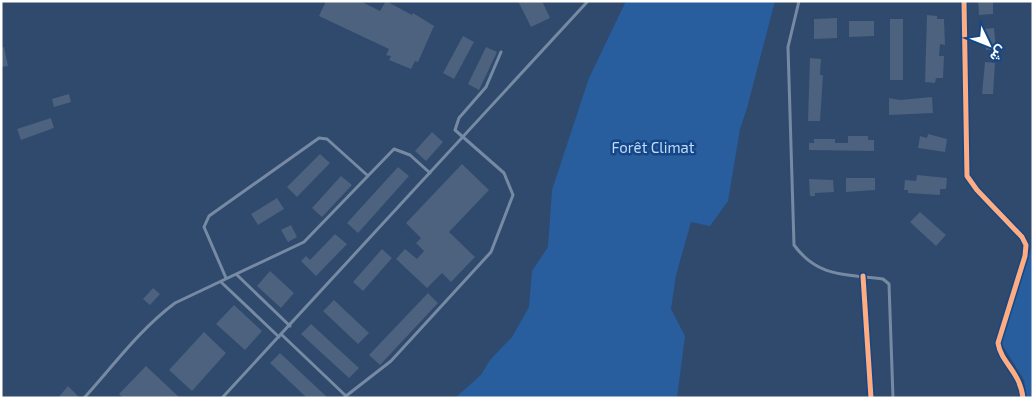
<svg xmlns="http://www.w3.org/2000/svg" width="1034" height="399" font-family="'Exo 2',Vazirmatn,sans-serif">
	<rect width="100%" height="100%" fill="#2f4a6d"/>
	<path fill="#285e9d" d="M626 1H775L747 108 740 129 728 201 710 226 691 222 676 275 671 309 685 336 677 398H455L481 375 490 360 512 337 529 307 532 271 548 247 552 190 589 78Z
		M1033 244V398H1027L1024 380 1000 341Z"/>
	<path fill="#4c627e" d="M326 1H360L380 11 386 1 412 15 413 13 434 26 418 62 415 61 411 69 389 60 391 56 386 55 389 49 319 16Z
		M518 1H542L550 18 531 27Z
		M978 1H993V14L979 15Z
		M927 15 937 16V19H944L945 45 940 44 939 56H944L943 78H936L935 83 925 82Z
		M837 18V38L814 39V19Z
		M890 19H903V80H890Z
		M849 21H874V36L849 37Z
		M994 28 996 49 986 50 984 29Z
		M463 36 474 42 454 79 443 73Z
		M4 47 8 66 1 67V48Z
		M486 47 497 52 479 90 468 84Z
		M810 58 821 59 820 75H823L820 121H808Z
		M985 62 995 63 993 94H982Z
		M69 94 71 102 54 107 52 99Z
		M932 97 933 113 889 115V98L900 100Z
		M51 118 54 128 21 140 17 129Z
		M432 132 443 142 426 161 415 151Z
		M928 134 947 139 945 152 918 148 920 136 927 138Z
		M848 136H868V140H874V151L809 150V143H814V139H835V143H848Z
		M320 154 330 163 297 197 287 187Z
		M462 164 489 190 449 232 475 257 451 282 442 273 427 288 396 259 405 249 417 259 424 251 416 243 421 238 406 223Z
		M398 167 409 176 358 233 347 223Z
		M917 175 947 178 946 189H940V195L908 193V190H904L905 180 916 181Z
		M341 176 352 185 322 217 312 208Z
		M846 178H875V190L846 192Z
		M809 179 833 180 834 192 815 193V190V196H810Z
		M277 198 284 209 258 225 251 214Z
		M920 212 946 235 936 246 910 222Z
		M291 225 297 237 288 242 281 230Z
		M335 234 347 244 316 276 301 261 306 256 310 260Z
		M382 249 392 258 363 291 353 282Z
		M270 271 294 293 281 308 257 286Z
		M153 288 160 294 150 305 143 299Z
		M428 293 438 303 380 365 369 355Z
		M334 300 369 333 358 344 323 311Z
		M234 305 262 331 245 350 216 324Z
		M311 324 359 368 349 378 301 334Z
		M204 332 226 353 192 391 169 370Z
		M280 353 328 398H307L270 363Z
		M146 366 180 398H123L119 394Z
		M68 386 80 398H58Z"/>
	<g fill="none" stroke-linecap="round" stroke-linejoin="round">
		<path stroke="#768aa3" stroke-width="3" d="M799 1 788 47 794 245C818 278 846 274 883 279L889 284 893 398
			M236 274 290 326
			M226 278 204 227 209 216 319 138 327 139 367 175
			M221 282 279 337
			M282 335 346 396 344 398
			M346 396 391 361 491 252 513 195 504 173 455 130 459 118 486 87 501 52
			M84 398C114 365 139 330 175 303L304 242 394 149 410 155 430 173
			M222 398 588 1"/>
		<path stroke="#768aa3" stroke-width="6" d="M964 1 967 176 977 190 1022 237 1026 245 1025 256 998 343C1001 363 1020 371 1023 398
			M863 276 871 398"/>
		<g stroke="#154787" stroke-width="8">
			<path id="cycleway" d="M964 1 967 176 977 190 1022 237 1026 245 1025 256 998 343C1001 363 1020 371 1023 398
				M863 276 871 398"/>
		</g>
		<use href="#cycleway" stroke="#ffac80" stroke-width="5"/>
	</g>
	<g text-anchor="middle" stroke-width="5" stroke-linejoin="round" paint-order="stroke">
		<g font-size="15" fill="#c0dbfb" stroke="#154787">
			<text x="653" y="153">Forêt Climat</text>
		</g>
	</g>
	<rect width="1034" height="399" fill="none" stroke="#ffffff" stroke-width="5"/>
	<g transform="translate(989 45) rotate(133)" stroke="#154787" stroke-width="4" paint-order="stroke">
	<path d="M0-4L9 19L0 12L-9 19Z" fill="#ffffff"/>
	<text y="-8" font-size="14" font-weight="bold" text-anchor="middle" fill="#ffffff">ش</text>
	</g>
</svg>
